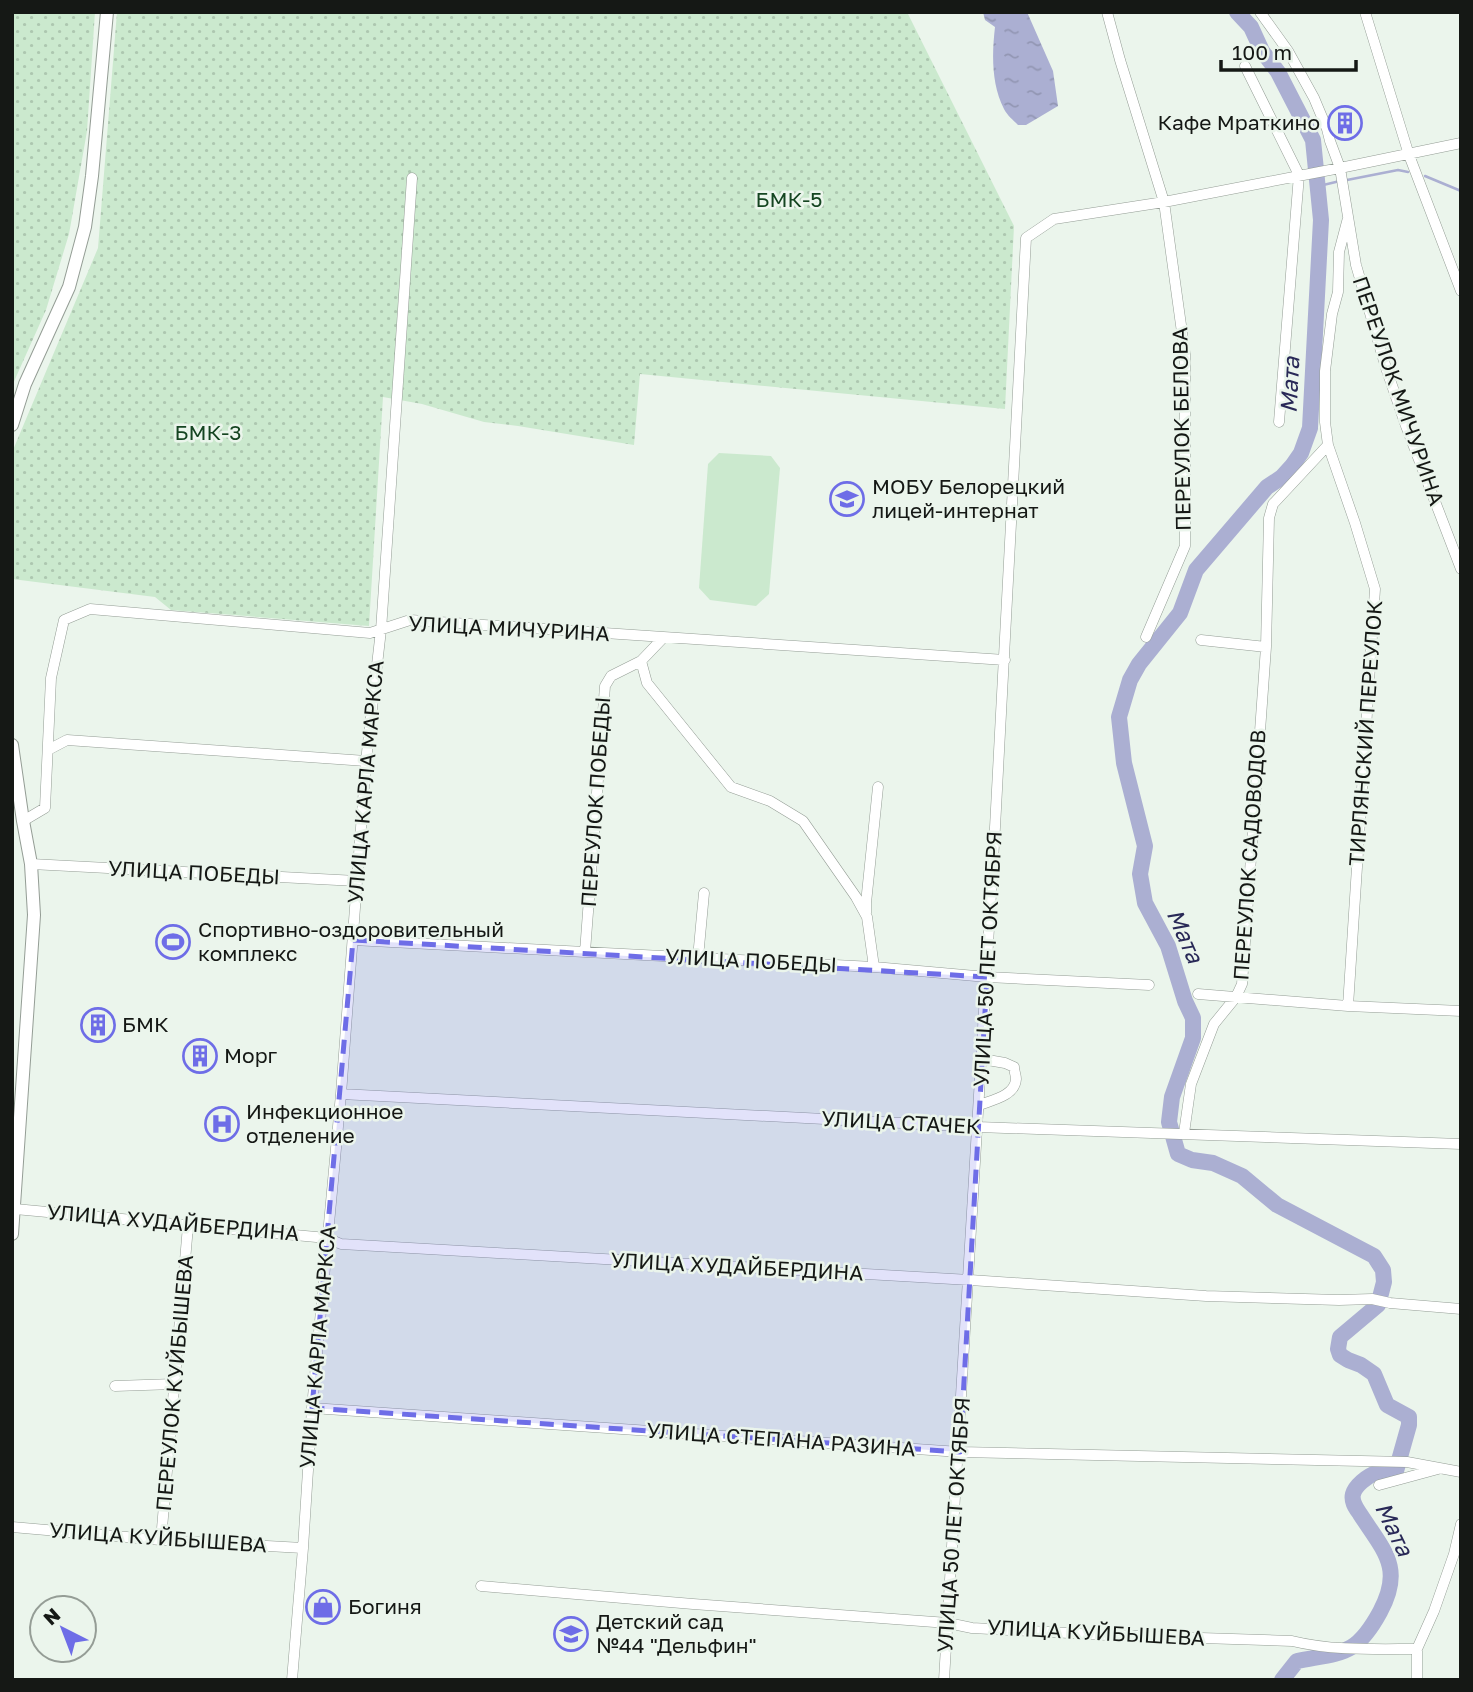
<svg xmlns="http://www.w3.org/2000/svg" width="1473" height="1692" font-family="'Golos Text',sans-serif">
	<defs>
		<pattern id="green-dots" width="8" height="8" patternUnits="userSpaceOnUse" patternTransform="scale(1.75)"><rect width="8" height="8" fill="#cbe9ce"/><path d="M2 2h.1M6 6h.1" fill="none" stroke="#adc7b0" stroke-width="1.8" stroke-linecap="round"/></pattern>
		<pattern id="water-ripples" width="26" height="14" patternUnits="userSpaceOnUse" patternTransform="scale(1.75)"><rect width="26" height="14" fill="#abafd2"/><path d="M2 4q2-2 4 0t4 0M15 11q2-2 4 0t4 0" fill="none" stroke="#9296b3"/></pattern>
	</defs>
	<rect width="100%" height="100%" fill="#ebf5ec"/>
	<path fill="url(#green-dots)" d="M12 12H95L87 131 69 234 46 310 12 386Z
		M117 12H907L1014 226 1005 409 640 374 634 445 518 426 484 422 422 404 383 397 369 626 171 610 155 597 12 579 13 450 98 248Z"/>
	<path fill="#cbe9ce" d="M719 453 771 456 780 468 769 594 756 606 710 600 699 588 708 464Z"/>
	<path fill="url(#water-ripples)" d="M983 12H1027L1053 71 1058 106 1026 125H1018C1013 120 1007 115 1004 109 991 84 992 53 995 27L985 20Z"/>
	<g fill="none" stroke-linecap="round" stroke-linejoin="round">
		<path stroke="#abafd2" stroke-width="2.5" d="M1425 176 1461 191
			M1347 180 1398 170 1408 172
			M1319 186 1340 181"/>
		<path stroke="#abafd2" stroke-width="16" d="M1237 12 1251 27 1262 51 1278 72 1313 140 1321 220 1310 428 1301 453 1292 466 1282 477 1267 487 1196 570 1180 613 1139 664 1130 680 1119 717 1124 763 1145 846 1140 874 1145 903 1168 946 1185 1001 1193 1018V1038L1172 1097 1169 1122 1178 1154 1192 1160 1213 1163 1242 1176 1277 1205 1374 1256 1383 1270 1384 1282 1378 1305 1340 1337 1338 1349 1340 1355 1348 1360 1361 1365 1374 1374 1387 1405 1409 1417V1425L1396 1471C1395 1471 1387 1474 1386 1474 1378 1473 1384 1470 1376 1473 1367 1476 1355 1486 1353 1494 1351 1502 1356 1508 1360 1514 1384 1551 1404 1568 1380 1612 1356 1656 1343 1652 1297 1661L1282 1680"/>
		<g stroke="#949d95" stroke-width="11">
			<path id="minor" d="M1107 12 1120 60 1164 202 1185 354V546L1146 637
				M1260 12 1288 51 1314 98 1327 129 1330 141 1340 168 1356 265 1386 368 1406 426 1461 569
				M1365 12 1409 155 1461 291
				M1245 66 1299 175 1279 422
				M1348 218 1339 252 1338 292 1332 314 1325 371V422L1328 445 1355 523 1375 589 1348 1006
				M1201 640 1266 647
				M641 661 647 683 731 787 770 801 803 821 856 897 867 917 874 967
				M48 750 67 740 366 761
				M23 821 45 808 51 678 64 620 90 609 370 633 410 620 1005 660
				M31 864 357 881
				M866 913V903L878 787
				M353 940 874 967 987 977 1149 985
				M585 952 605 686 611 676 641 661 663 638
				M698 958 704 893
				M1198 994 1348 1006 1461 1011
				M341 1094 978 1127 1461 1144
				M979 1105C992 1100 1015 1096 1016 1079 1016 1075 1014 1071 1014 1067L1005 1063 982 1059
				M1184 1133 1191 1084 1214 1024 1236 997 1242 984 1266 647 1269 518 1273 504 1328 445
				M15 1209 327 1238 341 1244 970 1280 1206 1296 1339 1300 1372 1299 1390 1303 1461 1309
				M115 1386 174 1384
				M312 1408 960 1452 1407 1462 1461 1472
				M1379 1485 1438 1469
				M12 1527 161 1540 303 1548
				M161 1540 188 1226
				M481 1586 693 1604 948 1623 972 1628 1107 1635 1292 1641C1333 1651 1375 1649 1417 1649
				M292 1680 303 1548 312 1408 341 1094 366 761 381 630 412 178
				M944 1680C975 1199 1002 719 1026 238L1054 219 1164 202 1340 168 1461 143
				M1417 1680V1649L1434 1611 1454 1554 1461 1524"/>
		</g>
		<g stroke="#949d95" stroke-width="14">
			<path id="major" d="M12 425 25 384 69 287 85 227 92 176 107 12
				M12 745 23 821 31 864 34 915 12 1234"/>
		</g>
		<use href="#minor" stroke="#fff" stroke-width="10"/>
		<use href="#major" stroke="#fff" stroke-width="12"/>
	</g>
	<path fill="#6e6de7" fill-opacity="0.2" stroke="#6e6de7" stroke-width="5" stroke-dasharray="14 9" stroke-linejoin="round" d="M353 940 987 977 960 1452 312 1408Z"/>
	<defs>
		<g id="building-ring" transform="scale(1.75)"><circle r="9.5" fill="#ebf5ec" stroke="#6e6de7" stroke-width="1.5"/><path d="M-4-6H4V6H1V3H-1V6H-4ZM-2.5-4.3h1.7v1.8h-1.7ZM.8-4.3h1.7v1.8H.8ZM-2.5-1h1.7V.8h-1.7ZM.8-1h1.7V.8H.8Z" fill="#6e6de7"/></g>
		<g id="school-ring" transform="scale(1.75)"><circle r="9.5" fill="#ebf5ec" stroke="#6e6de7" stroke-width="1.5"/><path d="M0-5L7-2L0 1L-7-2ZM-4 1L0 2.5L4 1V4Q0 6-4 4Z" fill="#6e6de7"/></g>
		<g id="stadium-ring" transform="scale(1.75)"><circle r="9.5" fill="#ebf5ec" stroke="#6e6de7" stroke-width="1.5"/><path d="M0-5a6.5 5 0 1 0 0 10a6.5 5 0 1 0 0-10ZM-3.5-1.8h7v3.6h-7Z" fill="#6e6de7"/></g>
		<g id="hospital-ring" transform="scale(1.75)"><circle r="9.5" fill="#ebf5ec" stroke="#6e6de7" stroke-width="1.5"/><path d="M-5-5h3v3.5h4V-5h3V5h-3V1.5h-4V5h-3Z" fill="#6e6de7"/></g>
		<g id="shop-ring" transform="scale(1.75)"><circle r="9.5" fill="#ebf5ec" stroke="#6e6de7" stroke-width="1.5"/><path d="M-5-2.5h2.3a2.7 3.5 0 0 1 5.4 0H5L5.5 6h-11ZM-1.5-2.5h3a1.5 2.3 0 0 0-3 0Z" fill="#6e6de7"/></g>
	</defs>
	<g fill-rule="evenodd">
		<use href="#building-ring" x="1345" y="123"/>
		<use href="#school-ring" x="847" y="499"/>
		<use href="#stadium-ring" x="173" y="942"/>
		<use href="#building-ring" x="98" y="1025"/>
		<use href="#building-ring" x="200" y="1056"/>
		<use href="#hospital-ring" x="222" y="1124"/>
		<use href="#shop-ring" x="323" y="1607"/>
		<use href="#school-ring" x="571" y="1634"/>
	</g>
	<g text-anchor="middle" stroke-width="5" stroke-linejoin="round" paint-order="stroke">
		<g font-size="21" fill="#151815" stroke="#ebf5ec" text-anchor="start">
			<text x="1320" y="130" text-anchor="end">Кафе Мраткино</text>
			<text x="872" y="494">МОБУ Белорецкий<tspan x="872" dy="24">лицей-интернат</tspan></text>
			<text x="198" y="937">Спортивно-оздоровительный<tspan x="198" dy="24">комплекс</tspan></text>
			<text x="122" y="1032">БМК</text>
			<text x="224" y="1063">Морг</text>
			<text x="246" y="1119">Инфекционное<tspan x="246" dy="24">отделение</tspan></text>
			<text x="348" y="1614">Богиня</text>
			<text x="596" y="1629">Детский сад<tspan x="596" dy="24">№44 "Дельфин"</tspan></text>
		</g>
		<g font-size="21" fill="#154521" stroke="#ebf5ec">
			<text x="789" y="207">БМК-5</text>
			<text x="208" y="440">БМК-3</text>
		</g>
		<g font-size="21" fill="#151815" stroke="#ebf5ec">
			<text transform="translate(1398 391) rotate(71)" y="7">ПЕРЕУЛОК МИЧУРИНА</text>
			<text transform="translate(1182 429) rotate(-91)" y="7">ПЕРЕУЛОК БЕЛОВА</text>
			<text transform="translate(509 629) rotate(3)" y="7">УЛИЦА МИЧУРИНА</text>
			<text transform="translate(1366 733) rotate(-86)" y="7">ТИРЛЯНСКИЙ ПЕРЕУЛОК</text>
			<text transform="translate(366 782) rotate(-85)" y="7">УЛИЦА КАРЛА МАРКСА</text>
			<text transform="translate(596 802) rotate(-86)" y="7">ПЕРЕУЛОК ПОБЕДЫ</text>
			<text transform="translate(1250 855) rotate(-86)" y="7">ПЕРЕУЛОК САДОВОДОВ</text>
			<text transform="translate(194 873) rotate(3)" y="7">УЛИЦА ПОБЕДЫ</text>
			<text transform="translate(988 959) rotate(-87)" y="7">УЛИЦА 50 ЛЕТ ОКТЯБРЯ</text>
			<text transform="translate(751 961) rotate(3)" y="7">УЛИЦА ПОБЕДЫ</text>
			<text transform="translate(901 1123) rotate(3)" y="7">УЛИЦА СТАЧЕК</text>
			<text transform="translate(173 1223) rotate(5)" y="7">УЛИЦА ХУДАЙБЕРДИНА</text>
			<text transform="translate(737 1267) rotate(3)" y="7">УЛИЦА ХУДАЙБЕРДИНА</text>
			<text transform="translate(318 1347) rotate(-85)" y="7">УЛИЦА КАРЛА МАРКСА</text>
			<text transform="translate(175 1383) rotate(-85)" y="7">ПЕРЕУЛОК КУЙБЫШЕВА</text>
			<text transform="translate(781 1440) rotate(4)" y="7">УЛИЦА СТЕПАНА РАЗИНА</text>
			<text transform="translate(954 1525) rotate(-86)" y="7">УЛИЦА 50 ЛЕТ ОКТЯБРЯ</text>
			<text transform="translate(158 1538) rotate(4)" y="7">УЛИЦА КУЙБЫШЕВА</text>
			<text transform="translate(1096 1633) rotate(3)" y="7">УЛИЦА КУЙБЫШЕВА</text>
		</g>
		<g font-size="23" font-style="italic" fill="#292957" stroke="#ebf5ec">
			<text transform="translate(1290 385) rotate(-87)" y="8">Мата</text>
			<text transform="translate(1185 936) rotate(66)" y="8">Мата</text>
			<text transform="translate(1394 1529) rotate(64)" y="8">Мата</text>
		</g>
	</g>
	<rect width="1473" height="1692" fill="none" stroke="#151815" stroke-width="28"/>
	<g transform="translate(63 1629) rotate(318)"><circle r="33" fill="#ebf5ec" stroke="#959d96" stroke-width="2"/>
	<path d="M0-5L12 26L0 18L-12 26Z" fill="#6e6de7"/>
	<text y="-10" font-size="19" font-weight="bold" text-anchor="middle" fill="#151815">N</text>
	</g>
	<path d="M1221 60v10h135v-10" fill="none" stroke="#151815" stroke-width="3.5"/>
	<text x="1232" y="60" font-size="21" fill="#151815" stroke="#ebf5ec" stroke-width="5" paint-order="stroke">100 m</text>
</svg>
